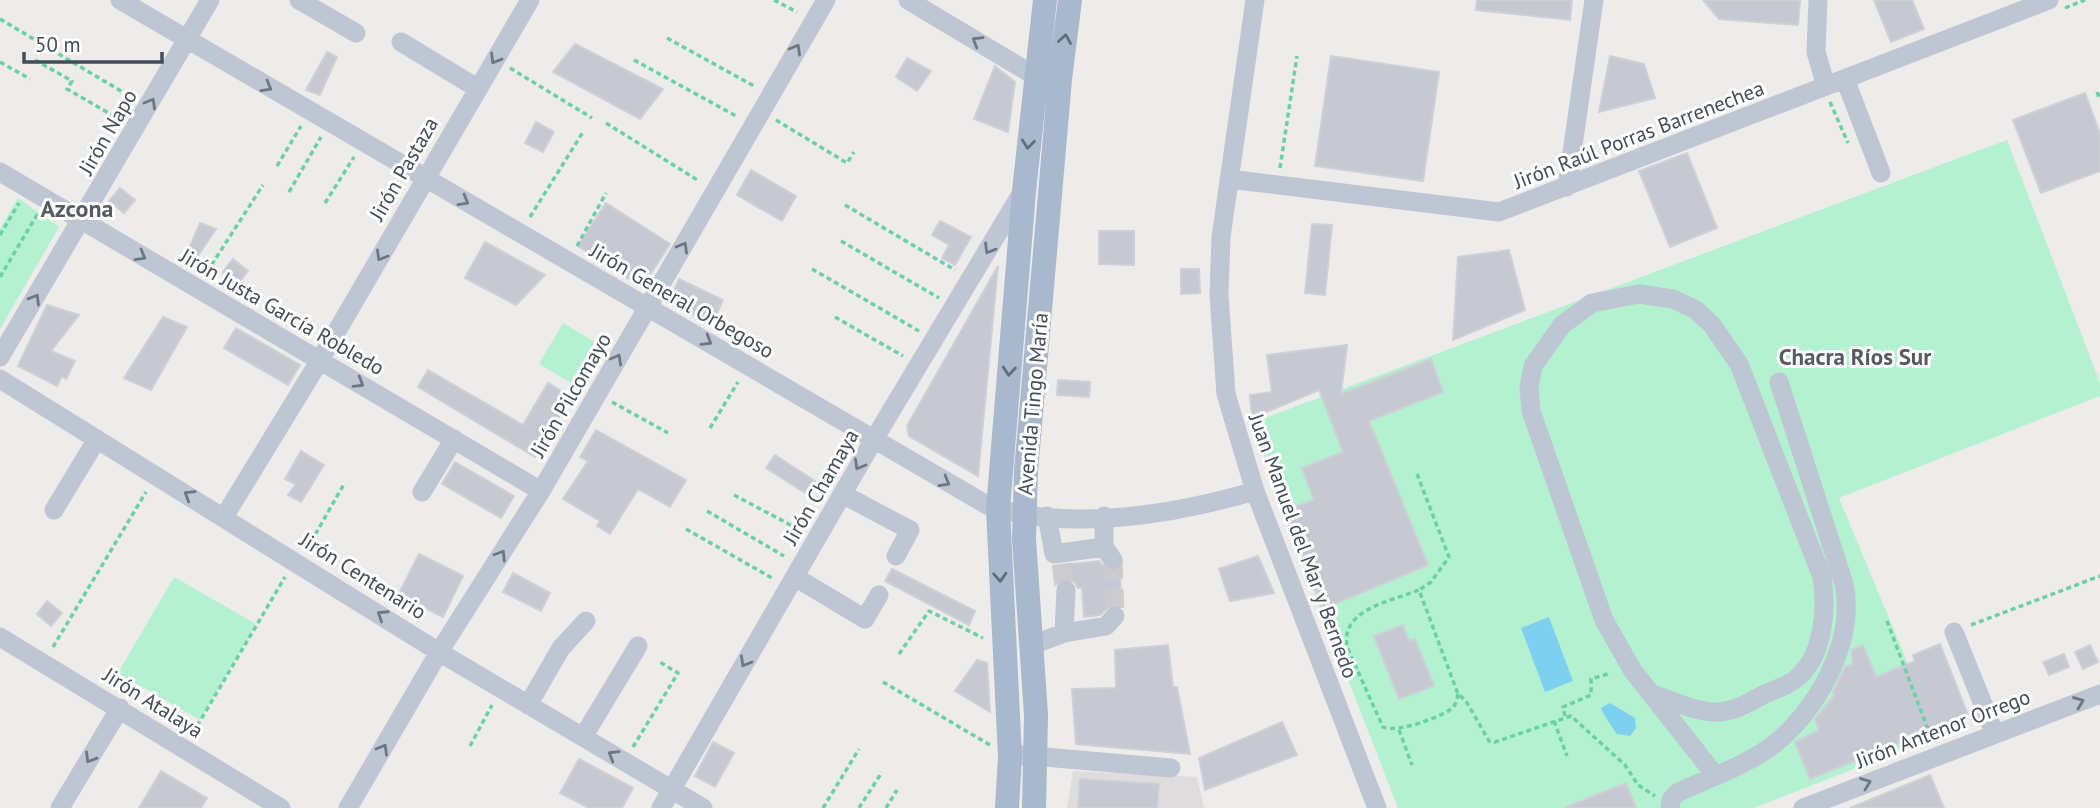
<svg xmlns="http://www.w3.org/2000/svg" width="2100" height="808" font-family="'PT Sans',sans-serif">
	<rect width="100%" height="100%" fill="#eeebeb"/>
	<path fill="#dfdcdd" d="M1073 771 1197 777 1204 808H1067Z"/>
	<path fill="#b4f1d0" d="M2007 140 2100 383V396L1839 498 1938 736 1754 808H1398L1276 494 1254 422Z
		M18 198 59 227 0 329V229Z
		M563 323 595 342 571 383 539 364Z
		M174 577 256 624 200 720 118 673Z"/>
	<path fill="#7ed0f1" d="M1549 617 1573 681 1545 692 1521 628Z
		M1610 703 1635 718 1636 728 1630 736 1617 734C1614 730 1602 712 1601 708Z"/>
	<path fill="#c6c9d2" stroke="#ced0d8" stroke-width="2" d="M1477 0H1572L1570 20 1476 10Z
		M1703 0H1800L1798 25 1719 19Z
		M1874 0H1912L1924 29 1891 42Z
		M575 44 663 89 640 119 553 72Z
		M327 52 337 57 320 95 306 90Z
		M1331 56 1439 72 1423 181 1315 166Z
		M1610 56 1644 64 1655 98 1599 112Z
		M907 58 931 71 917 91 896 77Z
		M995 66 1015 82 1008 132 974 119Z
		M2085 93 2100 134V171L2041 193 2013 120Z
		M536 122 554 132 543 152 525 143Z
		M1687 153 1717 228 1670 247 1639 171Z
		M751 170 796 196 782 221 737 195Z
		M120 188 135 200 124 213 109 201Z
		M606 203 670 244 642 287 578 246Z
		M940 221 971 237 955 265 942 258 949 245 932 235Z
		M200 223 216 229 189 269 182 265Z
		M1312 224 1332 225 1325 295 1305 293Z
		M1099 231H1134V265L1099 264Z
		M485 242 545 275 516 305 465 278Z
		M1509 250 1525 310 1453 340 1458 257Z
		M233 259 248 271 238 284 223 272Z
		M998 266 978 476 909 436 907 426Z
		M1181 269H1199L1200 293 1181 294Z
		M679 279 723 300 712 324 668 303Z
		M47 305 79 315 51 351 75 361 66 379 62 376 57 386 18 366Z
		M163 317 187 327 151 390 124 378Z
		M236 328 300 365 288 385 224 348Z
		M1347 345 1341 394 1431 359 1443 392 1369 421 1428 565 1323 609 1286 510 1314 500 1302 468 1343 452 1319 390 1252 418 1250 395 1272 392 1267 355Z
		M428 370 523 425 548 383 571 397 535 457 418 387Z
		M1058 380 1090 382 1089 397 1057 395Z
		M596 430 686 480 670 507 638 489 610 534 597 526 600 521 563 499 588 461 580 457Z
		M301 451 324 465 301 502 288 495 296 484 285 479Z
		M775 455 818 483 810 496 766 468Z
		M455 462 514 496 501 518 442 484Z
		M419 554 463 576 443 617 398 595Z
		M1258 556 1274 593 1230 601 1219 569Z
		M1099 561 1108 571 1120 570 1121 606 1112 604 1100 615 1084 617 1082 588H1078L1073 580 1067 578 1055 585 1053 566Z
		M892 569 975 611 969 625 885 581Z
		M513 573 550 593 541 611 503 592Z
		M47 601 62 613 51 626 37 614Z
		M1403 625 1409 641 1415 639 1434 686 1399 699 1374 636Z
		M1940 644 1968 715 1810 779 1795 742 1819 730 1815 719 1834 696 1833 692 1845 667 1853 664 1851 650 1863 645 1876 677 1915 661 1913 655Z
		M1168 645 1173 687H1177L1190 754 1076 744 1072 689 1116 688 1115 650Z
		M2090 645 2098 662 2083 669 2075 652Z
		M2064 654 2069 667 2049 675 2043 662Z
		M977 660 987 663 990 712 955 691Z
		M1282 722 1297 755 1205 790 1199 758Z
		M713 742 734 753 715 787 695 776Z
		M579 759 633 788 622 808H589L560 793Z
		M161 771 207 798 201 808H139Z
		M1930 775 1944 808H1850Z
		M1080 779 1159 784 1157 808H1078Z
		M1626 783 1636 808H1566V807Z"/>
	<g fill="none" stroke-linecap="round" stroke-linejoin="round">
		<path stroke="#cccbce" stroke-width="19" stroke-dasharray="19 10" stroke-linecap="butt" d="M1113 560 1115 616
			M1062 564 1066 590"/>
		<path stroke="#6ad0a6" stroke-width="3.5" stroke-dasharray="5 3.5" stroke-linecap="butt" d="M774 0 797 12
			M2065 8 2085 0
			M0 19 131 97
			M667 38 754 86
			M35 60 72 81 67 89 121 120
			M634 60 736 116
			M0 62 30 79
			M510 68 592 118
			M2097 92 2100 100
			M1830 102 1848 143
			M776 120 847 163 854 152
			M606 123 699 181
			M277 166 301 126
			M1280 168 1297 56
			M289 192 321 137
			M325 203 354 157
			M845 205 955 270
			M530 217 583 132
			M0 235 19 203
			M841 241 939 298
			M577 246 606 193
			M812 269 919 331
			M207 272 263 185
			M0 277 38 213
			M835 317 903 356
			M612 402 668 433
			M710 428 738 382
			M1417 474 1449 557 1431 582 1419 590
			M734 495 800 530
			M707 511 784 556
			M686 529 772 578
			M307 549 344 484
			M1887 621 1932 740
			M1971 625 2100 576
			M53 647 146 492
			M899 654 929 611 983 638
			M883 682 990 745
			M1458 694C1457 700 1456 705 1451 709 1439 718 1397 733 1383 727L1347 647C1340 609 1392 601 1419 590L1458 694 1466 701 1489 741 1495 742 1571 716 1625 765 1638 785 1655 796
			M1565 716 1563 707 1591 695V679L1611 673
			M1554 721 1567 756
			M1399 730 1412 765
			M193 733 285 577
			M470 746 492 705
			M633 747 678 673 658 661
			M823 808 859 749
			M859 808 882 772
			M886 808 897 790"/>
		<path stroke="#bdc6d2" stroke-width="19" d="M120 0 987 505C1067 533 1176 514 1255 491
			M299 0 356 33
			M908 0 1035 76 1047 77
			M1255 0 1221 237 1219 295 1226 394 1255 491 1377 808
			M1818 0 1816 52 1826 86
			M401 42 477 88
			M1845 79 1881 173
			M0 172 541 491
			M1229 179 1499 212 2049 0
			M1567 187 1594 0
			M0 357 210 0
			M0 379 439 652 703 808
			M422 492 454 439
			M842 494 910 530 896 556
			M54 510 97 439
			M1047 516 1054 554 1104 547
			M1104 516V547L1113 560
			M224 517 320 360 530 0
			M795 577 865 619 879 595
			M1954 632 1995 734
			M1064 633 1066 590
			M0 637 281 808
			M1032 645 1064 633 1106 626 1115 616
			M1655 695C1675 702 1696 712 1718 712 1735 711 1748 703 1763 695 1773 690 1788 686 1797 678 1824 655 1827 609 1822 577L1739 364 1712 325 1696 310 1673 299 1639 294 1592 303 1562 325 1533 366 1529 388 1531 411 1604 620 1633 671 1715 775
			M528 705 561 648 586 621
			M583 737 638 646
			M1021 755 1171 768
			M60 808 120 708
			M348 808 439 652 541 491 826 0
			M661 808 873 441 1023 191
			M1670 808 1671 800 1677 793C1706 779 1742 767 1769 748 1816 714 1856 642 1844 584L1779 382
			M1803 808 2100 694"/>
		<path stroke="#a8b8cd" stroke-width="24" d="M1007 808 1010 757 998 509 1024 191 1045 0
			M1034 808 1036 715 1024 539 1026 471 1060 79 1070 0"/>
	</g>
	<defs><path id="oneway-chevron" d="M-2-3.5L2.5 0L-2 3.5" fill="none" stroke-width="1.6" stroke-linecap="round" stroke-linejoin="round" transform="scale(1.75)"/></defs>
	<g stroke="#616d7c">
		<use href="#oneway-chevron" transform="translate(1065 39) rotate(-81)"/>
		<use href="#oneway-chevron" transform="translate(1028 144) rotate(96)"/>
		<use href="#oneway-chevron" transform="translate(1009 371) rotate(95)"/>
		<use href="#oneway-chevron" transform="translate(1000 577) rotate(87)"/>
	</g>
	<g stroke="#6d7783">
		<use href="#oneway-chevron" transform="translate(977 41) rotate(-149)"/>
		<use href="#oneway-chevron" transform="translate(796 49) rotate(-60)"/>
		<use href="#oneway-chevron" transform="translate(495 59) rotate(121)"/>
		<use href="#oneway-chevron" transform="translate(267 87) rotate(30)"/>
		<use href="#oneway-chevron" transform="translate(151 103) rotate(-60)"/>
		<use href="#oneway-chevron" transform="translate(464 201) rotate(30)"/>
		<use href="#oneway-chevron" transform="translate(683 247) rotate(-60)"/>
		<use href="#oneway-chevron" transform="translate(989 249) rotate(121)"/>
		<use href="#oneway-chevron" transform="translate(141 256) rotate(30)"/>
		<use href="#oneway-chevron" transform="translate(381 256) rotate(120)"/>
		<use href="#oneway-chevron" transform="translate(35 299) rotate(-59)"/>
		<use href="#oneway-chevron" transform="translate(707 341) rotate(31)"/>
		<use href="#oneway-chevron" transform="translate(617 359) rotate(-60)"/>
		<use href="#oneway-chevron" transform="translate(359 383) rotate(31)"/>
		<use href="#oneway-chevron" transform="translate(859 465) rotate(120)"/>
		<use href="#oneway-chevron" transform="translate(945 482) rotate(30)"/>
		<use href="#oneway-chevron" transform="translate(189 495) rotate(-148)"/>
		<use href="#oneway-chevron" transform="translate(501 555) rotate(-58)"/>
		<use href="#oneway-chevron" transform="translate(382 615) rotate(-147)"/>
		<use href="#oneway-chevron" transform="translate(745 662) rotate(120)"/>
		<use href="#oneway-chevron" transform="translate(2079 702) rotate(-21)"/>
		<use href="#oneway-chevron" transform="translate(383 749) rotate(-60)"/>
		<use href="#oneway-chevron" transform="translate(613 755) rotate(-149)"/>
		<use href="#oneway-chevron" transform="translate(90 758) rotate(121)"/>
		<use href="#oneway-chevron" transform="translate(1866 783) rotate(-21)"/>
	</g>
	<g text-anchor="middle" stroke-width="6" stroke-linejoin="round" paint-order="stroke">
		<g font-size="21" fill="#424d59" stroke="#fff">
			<text transform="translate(108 132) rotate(-60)" y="7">Jirón Napo</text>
			<text transform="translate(1639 135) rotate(-21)" y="7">Jirón Raúl Porras Barrenechea</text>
			<text transform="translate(404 169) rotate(-60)" y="7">Jirón Pastaza</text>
			<text transform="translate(682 301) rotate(30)" y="7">Jirón General Orbegoso</text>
			<text transform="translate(282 312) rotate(30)" y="7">Jirón Justa García Robledo</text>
			<text transform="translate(571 395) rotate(-60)" y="7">Jirón Pilcomayo</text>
			<text transform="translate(1033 404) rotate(-85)" y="7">Avenida Tingo María</text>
			<text transform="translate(821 487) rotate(-60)" y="7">Jirón Chamaya</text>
			<text transform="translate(1303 546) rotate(70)" y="7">Juan Manuel del Mar y Bernedo</text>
			<text transform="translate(363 576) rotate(32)" y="7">Jirón Centenario</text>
			<text transform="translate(153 703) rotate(32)" y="7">Jirón Atalaya</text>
			<text transform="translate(1943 729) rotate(-21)" y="7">Jirón Antenor Orrego</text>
		</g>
		<g font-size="23" font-weight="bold" fill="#575b61" stroke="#fff">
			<text x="1855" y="365">Chacra Ríos Sur</text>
		</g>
		<g font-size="24" font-weight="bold" fill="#575b61" stroke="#fff">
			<text x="77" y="217">Azcona</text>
		</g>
	</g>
	<path d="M24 52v10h138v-10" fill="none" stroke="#424d59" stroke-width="3.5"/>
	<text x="35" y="52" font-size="21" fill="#424d59" stroke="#ffffff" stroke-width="5" paint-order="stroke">50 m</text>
</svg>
